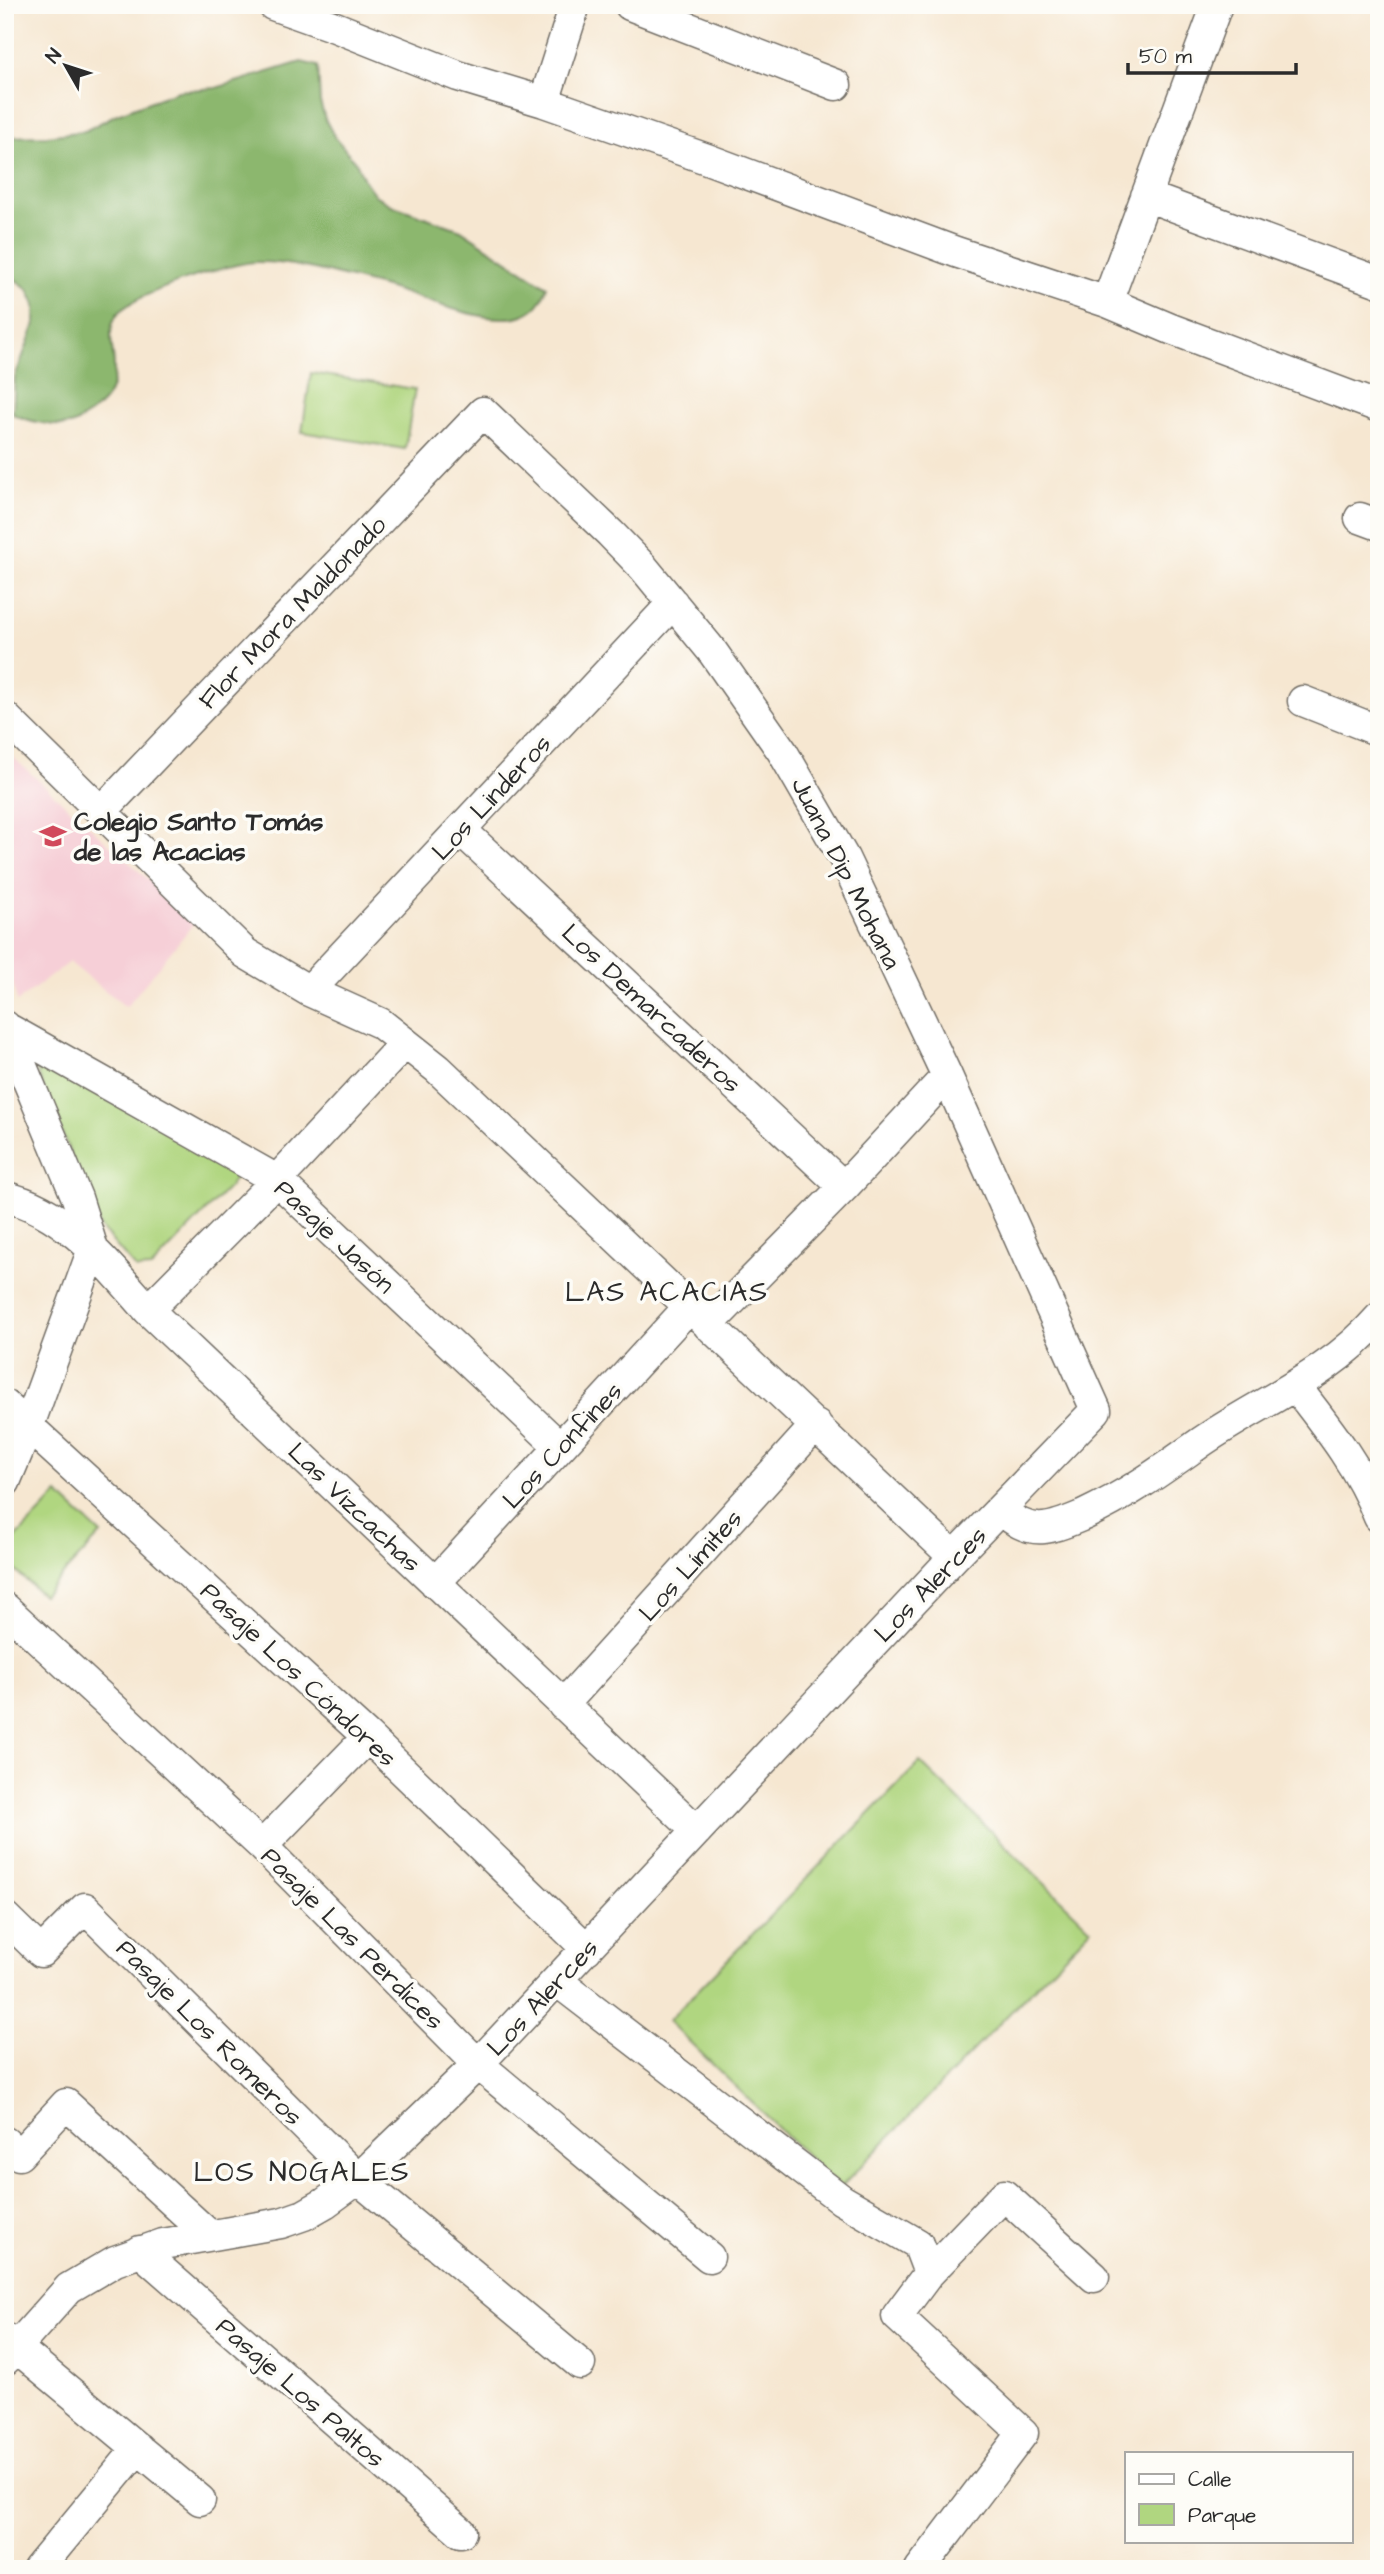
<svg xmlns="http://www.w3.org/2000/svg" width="1384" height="2574" font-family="'Architects Daughter',sans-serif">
	<rect width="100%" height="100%" fill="#fdfcf7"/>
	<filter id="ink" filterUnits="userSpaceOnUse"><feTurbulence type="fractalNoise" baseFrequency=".0143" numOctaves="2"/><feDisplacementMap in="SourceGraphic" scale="14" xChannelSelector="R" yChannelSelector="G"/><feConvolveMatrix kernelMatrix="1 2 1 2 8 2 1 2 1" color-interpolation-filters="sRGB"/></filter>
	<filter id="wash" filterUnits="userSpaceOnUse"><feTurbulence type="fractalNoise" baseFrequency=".00686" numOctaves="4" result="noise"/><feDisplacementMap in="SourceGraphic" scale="28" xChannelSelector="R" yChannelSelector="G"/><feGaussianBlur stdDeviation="1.57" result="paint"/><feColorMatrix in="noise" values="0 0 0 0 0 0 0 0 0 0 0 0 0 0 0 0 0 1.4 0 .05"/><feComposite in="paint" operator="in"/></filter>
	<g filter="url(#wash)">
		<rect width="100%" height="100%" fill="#f6e7d1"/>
		<path fill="#f6cfd7" d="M5 750 195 922 126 1007 69 962 17 1002 5 946Z"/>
		<path fill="#b0d680" stroke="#6e8056" stroke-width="2" d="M311 373 415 389 405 449 302 432Z
			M29 1051 240 1169 230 1186 151 1268 136 1269 100 1227Z
			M58 1494 101 1534 43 1596 5 1561V1549Z
			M920 1762 1091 1929 840 2188 668 2021Z"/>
		<path fill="#8cb76e" stroke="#5c714c" stroke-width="2" d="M301 62 318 66 320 102 325 119 334 136 357 164 364 180 375 195 391 205 461 230 547 287C542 300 539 308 525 314 491 330 417 295 382 286 341 276 299 262 257 262 232 262 128 295 116 316 106 333 114 349 114 367 115 393 104 405 83 418 79 421 74 425 70 425 53 427 28 421 13 414L15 377 35 324V305L28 289 5 272V137L47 136 85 131 117 114 178 91 216 88Z"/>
	</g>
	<g filter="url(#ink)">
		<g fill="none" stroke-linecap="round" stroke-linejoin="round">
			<g stroke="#726d65" stroke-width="33">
				<path id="minor" d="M273 5 335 27 458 76 544 102 707 159 956 252 1107 302 1171 329 1379 407
					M630 5 836 85
					M544 102 575 5
					M1146 196 1379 282
					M1107 302 1217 5
					M1360 518 1379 525
					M1303 701 1379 731
					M5 717 245 953 309 991 380 1023 438 1069 954 1557
					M461 830 844 1187
					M309 991 673 603
					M5 1026 77 1198 93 1249 29 1425 5 1482
					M5 1027 277 1180 560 1447
					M5 1197C66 1210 109 1266 148 1310L697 1831
					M148 1310 277 1180 405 1043
					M708 1325 844 1187 947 1076
					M1296 1387C1328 1428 1360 1468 1379 1517
					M5 1405 368 1737 587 1949
					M1001 1510C1013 1520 1026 1530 1044 1528 1057 1527 1072 1520 1084 1515 1127 1495 1159 1472 1197 1445 1258 1402 1328 1377 1379 1318
					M435 1583 689 1307
					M5 1608 262 1846 478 2064 709 2257
					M563 1705 816 1425
					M262 1846 368 1737
					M5 1917 41 1952 85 1908 358 2179 580 2364
					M557 1981 842 2200 918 2244 929 2273 897 2316 1023 2433 920 2569
					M5 2142 19 2155 66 2104 209 2235
					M140 2251 461 2532
					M929 2273 1004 2195 1094 2277
					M5 2338 200 2500
					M5 2360 69 2288 115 2261 163 2244 281 2223 304 2215 325 2203 358 2179 478 2064 954 1557 1096 1410 947 1076 844 858 782 751 712 651 643 567 610 533 483 412 101 812
					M38 2569 138 2448"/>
			</g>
			<use href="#minor" stroke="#fff" stroke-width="30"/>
		</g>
	</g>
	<defs>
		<g id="school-bare" transform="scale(2.1)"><path d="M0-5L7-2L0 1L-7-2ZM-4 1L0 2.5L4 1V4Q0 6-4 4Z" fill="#d1495b" stroke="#fdfcf7" stroke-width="2.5" paint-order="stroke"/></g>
	</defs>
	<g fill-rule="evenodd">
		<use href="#school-bare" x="53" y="836"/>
	</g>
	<g text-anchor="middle" stroke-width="7" stroke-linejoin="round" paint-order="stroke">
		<g font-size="26" fill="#2b2b2b" stroke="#fdfcf7">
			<text transform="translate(292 612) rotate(-46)" y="9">Flor Mora Maldonado</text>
			<text transform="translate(491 797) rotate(-47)" y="9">Los Linderos</text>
			<text transform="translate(847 873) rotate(63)" y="9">Juana Dip Mohana</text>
			<text transform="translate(652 1008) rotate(43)" y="9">Los Demarcaderos</text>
			<text transform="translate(335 1236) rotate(43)" y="9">Pasaje Jasón</text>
			<text transform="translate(562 1445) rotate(-47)" y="9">Los Confines</text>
			<text transform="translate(355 1507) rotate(44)" y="9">Las Vizcachas</text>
			<text transform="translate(690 1565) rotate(-48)" y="9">Los Límites</text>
			<text transform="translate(930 1584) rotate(-46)" y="9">Los Alerces</text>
			<text transform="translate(299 1674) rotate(43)" y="9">Pasaje Los Cóndores</text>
			<text transform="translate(353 1938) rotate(45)" y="9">Pasaje Las Perdices</text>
			<text transform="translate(542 1997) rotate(-47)" y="9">Los Alerces</text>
			<text transform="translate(210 2032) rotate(45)" y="9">Pasaje Los Romeros</text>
			<text transform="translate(301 2392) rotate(41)" y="9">Pasaje Los Paltos</text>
		</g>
		<g font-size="26" font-weight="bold" fill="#2b2b2b" stroke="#fdfcf7" text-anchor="start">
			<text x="74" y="830">Colegio Santo Tomás<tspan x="74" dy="30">de las Acacias</tspan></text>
		</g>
		<g font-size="28" letter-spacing="2" fill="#2b2b2b" stroke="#fdfcf7">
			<text x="667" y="1301">LAS ACACIAS</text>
			<text x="302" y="2181">LOS NOGALES</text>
		</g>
	</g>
	<rect width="1384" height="2574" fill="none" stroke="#fdfcf7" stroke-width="28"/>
	<rect x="1125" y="2452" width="228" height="91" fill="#fdfcf7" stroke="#a9a8a5" stroke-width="2"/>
	<rect x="1139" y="2474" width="35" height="10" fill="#ffffff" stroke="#a9a8a5" stroke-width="2"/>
	<text x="1188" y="2486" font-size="21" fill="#2b2b2b">Calle</text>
	<rect x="1139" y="2504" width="35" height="21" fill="#b0d680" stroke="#a9a8a5" stroke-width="2"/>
	<text x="1188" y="2522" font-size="21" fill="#2b2b2b">Parque</text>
	<g transform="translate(66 66) rotate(309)" stroke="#fdfcf7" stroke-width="5" paint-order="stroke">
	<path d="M0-5L12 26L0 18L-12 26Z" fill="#2b2b2b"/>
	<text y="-10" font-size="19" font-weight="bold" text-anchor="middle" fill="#2b2b2b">N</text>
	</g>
	<path d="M1128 63v10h168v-10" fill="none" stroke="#2b2b2b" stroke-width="3.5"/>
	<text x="1139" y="63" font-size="21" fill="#2b2b2b" stroke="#fdfcf7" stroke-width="5" paint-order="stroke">50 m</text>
</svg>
